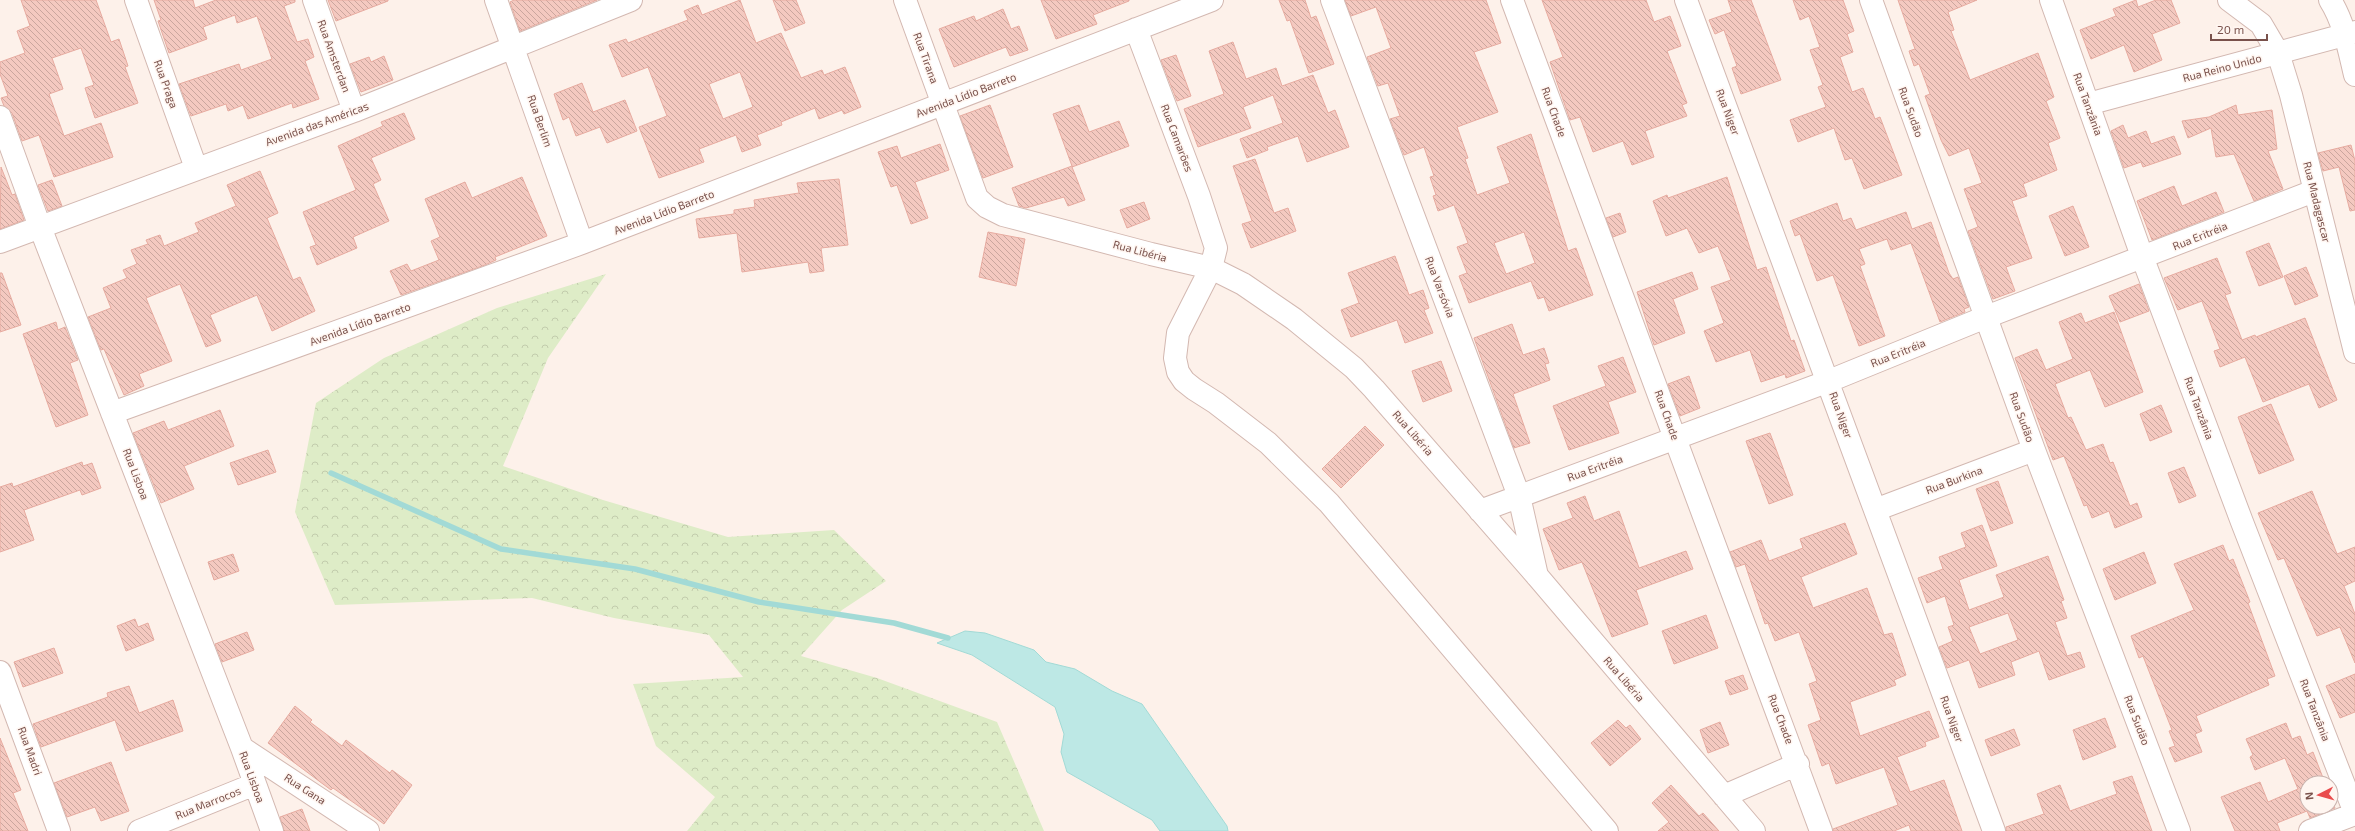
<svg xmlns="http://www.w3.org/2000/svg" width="2355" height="831" font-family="'Exo 2',sans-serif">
	<defs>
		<pattern id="forest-crowns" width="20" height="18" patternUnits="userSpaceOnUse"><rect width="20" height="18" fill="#deecc7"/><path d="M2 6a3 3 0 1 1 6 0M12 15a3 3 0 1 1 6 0" fill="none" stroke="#c2ccac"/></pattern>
		<pattern id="building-back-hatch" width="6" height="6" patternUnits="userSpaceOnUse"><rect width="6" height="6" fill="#f4c9c0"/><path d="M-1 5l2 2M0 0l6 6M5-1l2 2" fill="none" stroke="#caa69e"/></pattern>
	</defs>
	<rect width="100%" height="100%" fill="#fdf1ea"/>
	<path fill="url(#forest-crowns)" d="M606 274 548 358 503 466 603 500 728 537 834 530 886 581 842 610 801 656 877 678 997 722 1044 831H687L715 797 656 746 633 684 743 677 709 635 614 618 532 598 335 605 295 512 316 403 384 358 497 308Z"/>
	<path fill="#bde8e5" stroke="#a2dad6" d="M965 631 985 633 1034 650 1046 662 1075 669 1112 691 1142 704 1227 826 1228 831H1160L1152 820 1067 772 1061 752 1064 734 1055 707 972 655 937 643Z"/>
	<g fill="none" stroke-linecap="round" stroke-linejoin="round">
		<path stroke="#a2dad6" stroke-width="5.5" d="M331 473 501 549 635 569 759 602 894 623 948 638"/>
	</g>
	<path fill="url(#building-back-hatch)" stroke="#e7aba0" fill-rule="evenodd" d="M21 0H96L111 42 119 39 128 66 125 67 138 103 95 118 85 88 94 85 81 48 52 58 63 89 49 94 64 136 101 123 113 157 54 177 39 135 22 141 12 113 4 106 1 98 8 96 0 74V62L25 53 17 31 30 26Z
		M154 0H193L195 8 216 0H295V2L284 6 297 42 308 39 314 57 305 61 319 99 293 108 292 103 248 119 243 105 228 111 226 104 191 116 179 84 239 64 241 70 272 59 257 16 237 23 235 15 203 27 207 39 169 53 158 21 161 20Z
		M328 0H388V1L336 21Z
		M514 0H597L520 31 510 2Z
		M740 0 756 43 781 33 801 78 822 70 824 75 845 67 861 107 844 114 842 110 819 119 815 108 781 122 782 125 757 135 761 145 742 152 736 135 699 149 704 162 659 178 639 127 667 116 648 67 622 77 609 45 626 39 628 43 688 20 684 11 698 5 702 15ZM740 72 753 107 723 119 709 84Z
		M773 0H796L805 23 785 31Z
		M1041 0H1129V1L1093 15 1097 24 1056 39Z
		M1279 0H1305L1311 18 1316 16 1334 64 1309 73 1290 20 1287 21Z
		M1345 0H1486L1501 43 1474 52 1498 112 1457 127 1468 158 1465 159 1477 195 1510 183 1497 147 1531 134 1568 251 1576 248 1593 295 1549 311 1544 297 1538 299 1531 281 1469 303 1459 276 1467 273 1457 247 1468 243 1454 205 1438 211 1433 196 1436 195 1430 177 1434 176 1424 147 1404 155 1390 119 1400 116 1388 83 1378 86 1367 57 1391 48 1376 7 1351 16ZM1524 232 1535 263 1506 274 1494 243Z
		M1542 0H1646L1654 22 1670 16 1681 46 1667 51 1687 103 1682 105 1687 116 1645 131 1654 157 1632 165 1623 141 1593 152 1580 117 1570 120 1550 62 1563 57Z
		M1728 0H1751L1781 80 1741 94 1732 68 1737 66 1724 30 1715 34 1709 20 1732 12Z
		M1793 0H1843L1854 31 1847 34 1853 52 1840 57 1852 92 1863 88 1875 119 1880 117 1902 175 1864 189 1852 158 1845 160 1834 128 1798 142 1790 120 1826 107 1818 87 1823 85 1810 50 1820 47 1809 16 1800 20Z
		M1898 0H1977L1948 12 1954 30 1951 31 1970 80 2038 53 2054 97 2046 101 2060 138 2048 143 2057 170 2023 184 2027 196 2012 201 2032 258 2006 267 2015 291 1993 299 1968 231 1978 227 1964 189 1982 183 1969 148 1949 156 1941 140 1925 96 1930 94 1919 64 1914 66 1909 51 1915 49Z
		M2136 0 2138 7 2156 0H2171L2180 23 2152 34 2162 60 2134 72 2124 45 2091 59 2080 30 2116 16 2113 9Z
		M1003 9 1011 29 1019 26 1028 50 1010 56 1006 47 954 67 939 29 974 16 976 21Z
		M1233 42 1246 79 1276 68 1282 86 1313 75 1328 113 1335 110 1349 147 1307 162 1298 136 1267 147 1268 150 1247 158 1240 139 1283 123 1273 95 1243 107 1251 128 1198 147 1184 109 1224 94 1209 51Z
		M1176 55 1191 96 1177 101 1161 60Z
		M384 56 393 80 361 92 350 64 369 57 371 62Z
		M582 83 593 112 625 100 637 131 607 143 600 127 576 136 569 117 563 120 554 94Z
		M990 105 1013 167 983 178 960 116Z
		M1079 105 1089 132 1119 121 1129 146 1072 167 1085 200 1068 206 1064 197 1026 208 1019 206 1012 188 1072 166 1053 114Z
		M2236 105 2238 115 2272 110 2277 149 2268 151 2283 189 2254 201 2234 154 2216 157 2211 128 2188 138 2182 121 2209 117Z
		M404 113 415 139 371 158 381 180 373 184 389 221 353 237 357 248 317 265 310 247 316 245 303 212 356 190 338 146 383 126 381 122Z
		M2123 125 2128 138 2146 131 2151 144 2174 136 2181 154 2143 167 2141 162 2124 168 2111 131Z
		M940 144 949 170 915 182 928 218 911 224 897 185 891 187 878 152 897 146 901 158Z
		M2351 145 2355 161V210L2350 211 2339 167 2323 171 2318 153Z
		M1255 159 1274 213 1288 208 1296 231 1251 248 1242 224 1252 221 1233 166Z
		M1 167 12 195 15 194 24 220 0 229Z
		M260 171 278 213 267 218 293 280 300 277 315 311 272 331 257 295 210 315 221 341 206 347 180 284 146 298 172 361 139 374 144 386 124 395 104 349 101 350 88 317 111 308 103 288 127 278 123 270 137 264 131 250 148 244 146 240 160 235 164 246 199 232 195 223 236 206 227 185Z
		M522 177 547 236 495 257 496 260 485 265 401 295 390 271 407 264 411 271 439 260 431 241 440 237 425 199 465 182 472 198Z
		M1727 177 1757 270 1766 267 1791 341 1794 340 1805 371 1786 378 1785 374 1761 382 1750 350 1716 362 1704 331 1724 323 1711 287 1731 280 1718 246 1699 253 1687 228 1666 236 1653 201 1667 195 1668 198Z
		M839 179 848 245 821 248 824 271 810 273 808 262 742 272 737 233 699 238 696 219 734 214V210L755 207 754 200 799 193 797 183Z
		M52 180 62 206 48 211 38 185Z
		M2174 186 2182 206 2216 192 2224 212 2152 240 2137 201Z
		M1144 202 1150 219 1127 228 1120 210Z
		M1837 203 1843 221 1851 218 1856 230 1906 212 1912 229 1931 222 1949 273 1953 279 1958 277 1969 307 1964 309 1965 312 1940 322 1911 243 1891 250 1887 239 1859 249 1865 264 1860 266 1885 336 1859 346 1833 275 1817 281 1800 234 1795 236 1790 221Z
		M2073 206 2089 247 2065 256 2049 216Z
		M1620 213 1626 232 1613 237 1606 218Z
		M988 232 1025 239 1016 286 979 277Z
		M2269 243 2283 277 2259 286 2246 252Z
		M1395 256 1409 295 1423 290 1429 308 1424 310 1433 333 1405 343 1397 320 1351 337 1341 310 1359 303 1348 273Z
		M2217 258 2231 293 2225 295 2242 340 2255 335 2256 337 2305 318 2337 400 2319 408 2309 384 2263 402 2245 357 2220 367 2214 351 2220 349 2202 301 2178 310 2164 278Z
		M2306 267 2318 296 2295 305 2284 276Z
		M1692 272 1698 289 1673 299 1685 333 1654 345 1637 292Z
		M0 273H2L21 325 0 332Z
		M2139 284 2149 311 2120 322 2109 296Z
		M2114 312 2143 392 2105 407 2090 370 2055 384 2068 418 2071 417 2086 450 2103 444 2110 463 2113 462 2130 506 2137 503 2142 517 2115 528 2109 511 2092 518 2087 505 2084 506 2064 456 2053 460 2015 358 2037 349 2046 370 2073 359 2059 322 2081 313 2085 323Z
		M56 322 58 330 65 327 78 360 70 363 88 415 56 427 23 334Z
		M1512 324 1523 355 1544 348 1549 363 1545 364 1550 380 1513 394 1530 443 1514 448 1474 338Z
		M1623 357 1636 392 1608 402 1619 433 1569 450 1553 406 1606 386 1598 366Z
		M1441 361 1452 391 1423 402 1412 371Z
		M1689 376 1700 408 1680 416 1668 384Z
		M2271 404 2294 460 2259 474 2238 417Z
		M2161 405 2172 432 2150 441 2140 414Z
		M220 410 234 446 184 466 194 489 161 503 133 433 164 421 168 430Z
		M1365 426 1384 445 1341 488 1322 469Z
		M1770 433 1793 495 1769 504 1746 441Z
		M268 450 276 472 238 485 230 463Z
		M82 462 83 466 92 463 101 488 82 495 80 490 24 510 34 540 0 552V487L12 483 13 487Z
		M2184 467 2196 496 2179 503 2168 473Z
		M1998 481 2013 523 1991 531 1976 489Z
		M2312 491 2337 554 2355 547V581L2344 586 2355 614V663L2340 627 2317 636 2284 558 2278 560 2258 513Z
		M1585 496 1594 521 1619 511 1639 568 1686 551 1693 569 1636 590 1648 624 1612 637 1582 562 1559 570 1543 529 1573 518 1567 503Z
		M1845 523 1857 554 1801 577 1813 608 1867 588 1884 635 1892 633 1906 675 1894 680 1896 685 1850 702 1860 736 1929 711 1939 737 1925 742 1926 746 1897 757 1910 792 1944 780 1962 831H1911L1909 825 1894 831H1833V829L1898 805 1884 767 1836 784 1829 763 1822 766 1808 725 1821 720 1809 684 1817 681 1799 632 1775 641 1768 623 1765 624 1745 564 1736 567 1730 552 1761 540 1769 561 1803 548 1800 539Z
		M1982 525 1997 566 1959 580 1969 610 2004 597 1996 575 2048 556 2064 600 2061 601 2067 618 2055 622 2067 656 2080 652 2085 667 2049 680 2039 651 2011 662 2015 675 1979 688 1969 660 1947 668 1939 647 1953 641 1948 627 1954 625 1945 596 1927 603 1918 578 1943 569 1939 557 1966 547 1961 533ZM2008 613 2018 640 1980 654 1969 627Z
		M2223 545 2229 561 2233 559 2250 602 2248 603 2275 676 2267 679 2269 685 2196 716 2202 731 2195 734 2202 752 2175 762 2169 748 2175 746 2169 731 2172 730 2143 656 2139 658 2131 636 2194 610 2174 564Z
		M2144 552 2156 583 2115 600 2103 569Z
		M233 554 239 571 214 580 208 562Z
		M1706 615 1718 648 1674 664 1662 631Z
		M135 619 138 627 148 623 154 640 126 651 117 626Z
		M247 632 254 650 222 662 215 644Z
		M54 648 63 673 23 687 14 662Z
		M2355 674V712L2340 718 2326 686Z
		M1743 675 1748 689 1730 695 1725 681Z
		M129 686 139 713 173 700 183 731 126 751 115 720 41 747 33 724 108 697 107 693Z
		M295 706 312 720 310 722 342 746 346 740 390 773 392 770 412 785 384 824 333 788 331 790 268 743Z
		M2105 718 2116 747 2083 760 2073 730Z
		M1618 720 1626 728 1630 725 1641 739 1610 766 1591 743Z
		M1720 722 1729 745 1708 753 1700 730Z
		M2286 723 2292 739 2300 736 2307 755 2313 752 2325 783H2307V807H2331V799L2335 808 2310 818 2307 811 2277 823 2280 831H2235L2221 797 2260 782 2268 802 2298 789 2285 758 2255 770 2250 757 2253 755 2246 739Z
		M2014 729 2020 745 1991 756 1985 740Z
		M0 738 21 790 13 793 28 831H0Z
		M111 762 129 811 101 821 95 807 67 817 54 783Z
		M2132 776 2152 831H2006V827L2044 814 2037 794 2060 785 2070 811 2117 794 2113 782Z
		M1671 785 1699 816 1703 813 1719 831H1658L1669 822 1652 803Z
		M302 809 310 831H284L280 817Z"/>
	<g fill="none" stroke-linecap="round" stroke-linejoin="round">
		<g stroke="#d3b8b1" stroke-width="24">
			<path id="street" d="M136 0 196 168
				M314 0 354 111
				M496 0 582 243
				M905 0 977 198 987 207 1003 215 1151 254 1211 268 1243 284 1294 319 1354 368 1374 389 1538 577 1754 831
				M1332 0 1519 496 1537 576
				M1512 0 1821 831
				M1686 0 1994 831
				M1871 0 2034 450 2179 831
				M2051 0 2143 259 2242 522 2355 813
				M2229 0 2261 24 2278 53 2291 95 2355 352
				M2330 0C2344 22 2349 50 2355 75
				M1136 29 1199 196 1216 248 1211 268 1178 333 1175 358 1178 372 1184 381 1194 389 1216 403 1268 443 1329 503 1607 831
				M2088 104 2355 32
				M0 117 40 227 242 748 272 831
				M0 242 354 111 631 0
				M112 413 582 243 1212 0
				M1875 510 2034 450
				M1480 511 1829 381 1986 317 2314 191
				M0 672 59 831
				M242 748 368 831
				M1724 796 1798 764
				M139 831 255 784
				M2310 831 2355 814"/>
		</g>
		<use href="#street" stroke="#fff" stroke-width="22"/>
	</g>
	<g text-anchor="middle" stroke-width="3" stroke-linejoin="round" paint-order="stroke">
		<g font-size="11" fill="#79514b" stroke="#fff6f1">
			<text transform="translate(334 56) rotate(70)" y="4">Rua Amsterdan</text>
			<text transform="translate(926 58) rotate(70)" y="4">Rua Tirana</text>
			<text transform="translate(2222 68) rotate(-15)" y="4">Rua Reino Unido</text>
			<text transform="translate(166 84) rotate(70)" y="4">Rua Praga</text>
			<text transform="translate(966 95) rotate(-21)" y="4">Avenida Lídio Barreto</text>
			<text transform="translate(2088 104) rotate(70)" y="4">Rua Tanzânia</text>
			<text transform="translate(1554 112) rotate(70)" y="4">Rua Chade</text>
			<text transform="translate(1728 112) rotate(69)" y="4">Rua Niger</text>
			<text transform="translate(1911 112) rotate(70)" y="4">Rua Sudão</text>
			<text transform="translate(540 121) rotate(71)" y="4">Rua Berlim</text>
			<text transform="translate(317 124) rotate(-20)" y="4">Avenida das Américas</text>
			<text transform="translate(1177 138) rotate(69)" y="4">Rua Camarões</text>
			<text transform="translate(2317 202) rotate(76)" y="4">Rua Madagascar</text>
			<text transform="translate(664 212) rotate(-21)" y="4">Avenida Lídio Barreto</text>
			<text transform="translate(2200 236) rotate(-22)" y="4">Rua Eritréia</text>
			<text transform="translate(1140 251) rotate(15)" y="4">Rua Libéria</text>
			<text transform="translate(1440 287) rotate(69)" y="4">Rua Varsóvia</text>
			<text transform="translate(360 324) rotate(-20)" y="4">Avenida Lídio Barreto</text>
			<text transform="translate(1898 353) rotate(-22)" y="4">Rua Eritréia</text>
			<text transform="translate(2199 408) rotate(70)" y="4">Rua Tanzânia</text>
			<text transform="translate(1667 415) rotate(70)" y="4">Rua Chade</text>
			<text transform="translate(1841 415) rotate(70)" y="4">Rua Niger</text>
			<text transform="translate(2022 417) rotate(70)" y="4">Rua Sudão</text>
			<text transform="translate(1413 433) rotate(49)" y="4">Rua Libéria</text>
			<text transform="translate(1595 468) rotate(-20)" y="4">Rua Eritréia</text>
			<text transform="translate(136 474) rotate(69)" y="4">Rua Lisboa</text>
			<text transform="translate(1954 480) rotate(-21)" y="4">Rua Burkina</text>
			<text transform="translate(1624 679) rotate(49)" y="4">Rua Libéria</text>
			<text transform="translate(2315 710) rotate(69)" y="4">Rua Tanzânia</text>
			<text transform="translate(1781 719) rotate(69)" y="4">Rua Chade</text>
			<text transform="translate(1952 719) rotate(70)" y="4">Rua Niger</text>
			<text transform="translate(2137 720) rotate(69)" y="4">Rua Sudão</text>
			<text transform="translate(30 751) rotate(70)" y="4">Rua Madri</text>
			<text transform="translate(252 777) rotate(70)" y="4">Rua Lisboa</text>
			<text transform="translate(305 789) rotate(33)" y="4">Rua Gana</text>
			<text transform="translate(208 803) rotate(-22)" y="4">Rua Marrocos</text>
		</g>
	</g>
	<g transform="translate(2319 795) rotate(264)"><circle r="19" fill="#fff6f1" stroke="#c9b4af"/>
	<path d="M0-3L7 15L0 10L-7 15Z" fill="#e94c4d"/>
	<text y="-6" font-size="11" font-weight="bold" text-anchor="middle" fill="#79514b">N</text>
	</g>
	<path d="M2211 34v6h56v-6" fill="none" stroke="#79514b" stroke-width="2"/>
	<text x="2217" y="34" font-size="12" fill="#79514b" stroke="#fff6f1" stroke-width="3" paint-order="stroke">20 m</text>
</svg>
